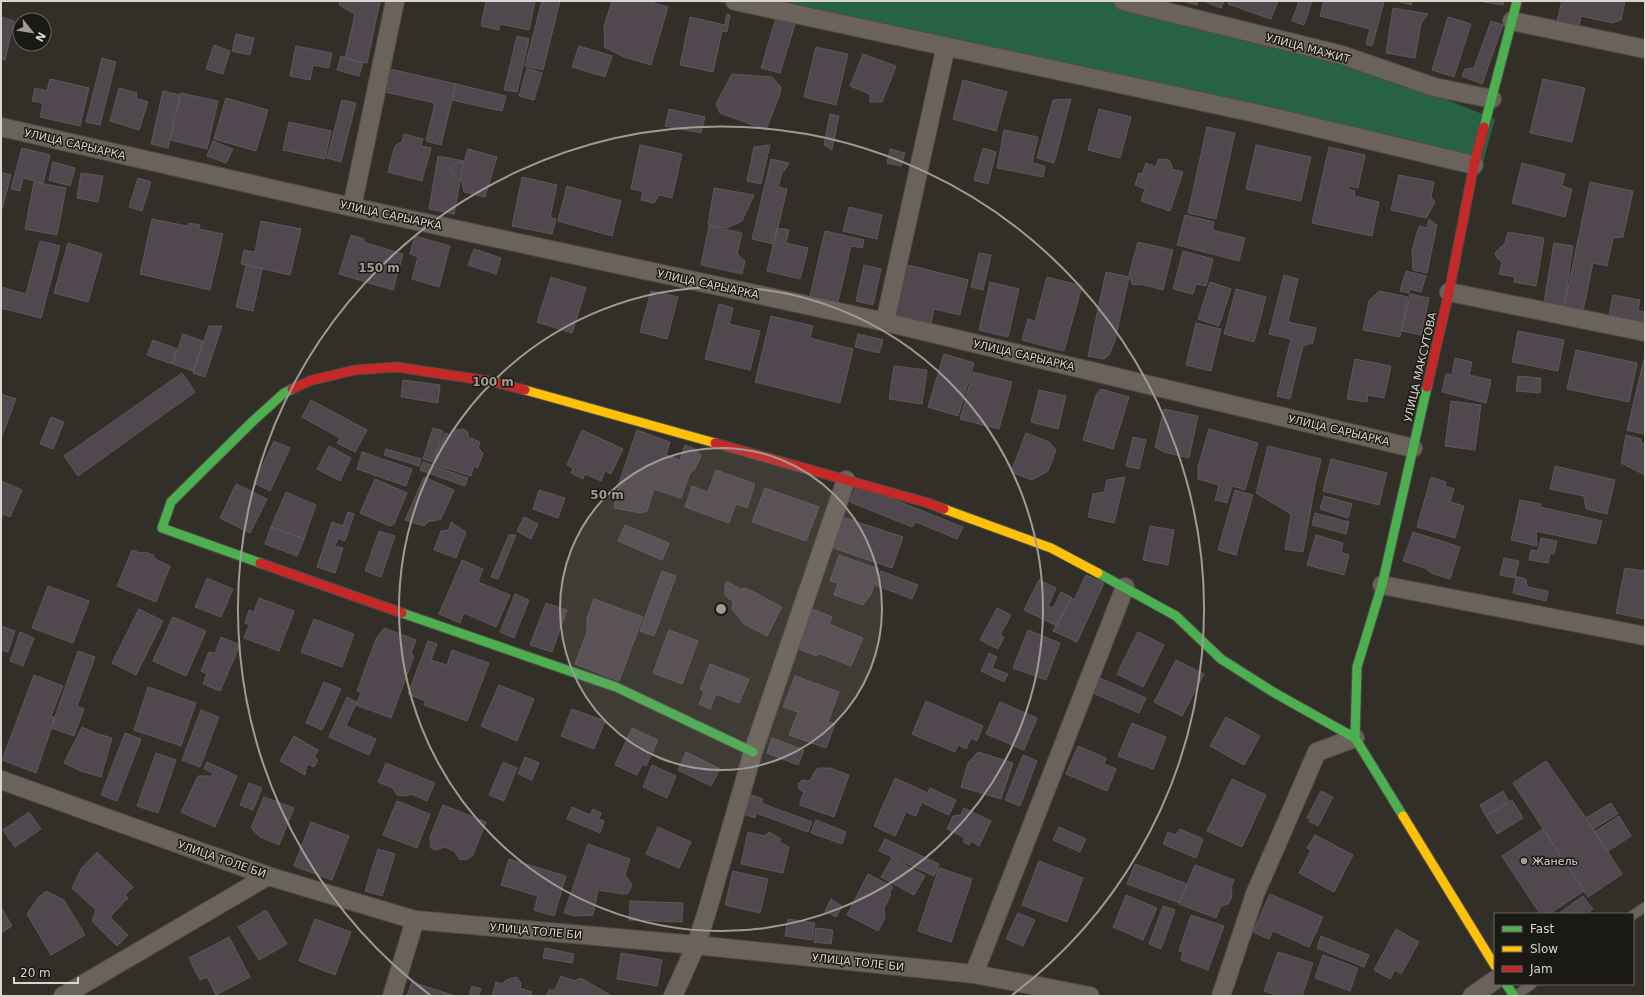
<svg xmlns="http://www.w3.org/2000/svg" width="1646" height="997" font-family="'DejaVu Sans',sans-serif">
	<rect width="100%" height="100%" fill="#322f28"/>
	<path fill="#276245" d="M715 1H1115L1343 58 1495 119 1482 166Z"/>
	<path fill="#51484f" stroke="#5c5958" d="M340 1H380L367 63 345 59 355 14 339 5Z
		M486 1H535L529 30 500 24 499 30 481 26Z
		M542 1H560L543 70 525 66Z
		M612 1H647L668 7 651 65 624 57 604 47 605 39 604 26Z
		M1182 1H1198L1197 5Z
		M1204 1H1224L1221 8Z
		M1229 1H1278L1271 19 1228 4Z
		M1299 1H1312L1304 25 1292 21Z
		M1324 1H1383L1384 2 1372 46 1366 44 1370 29 1320 16Z
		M1397 1H1413L1411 5Z
		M1485 1H1504L1503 5 1484 2Z
		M1562 1H1625L1621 20 1612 23 1581 16 1579 26 1557 21Z
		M1393 8 1428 14 1421 23 1415 58 1386 53Z
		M727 14 730 15 727 32 722 31 713 72 680 65 690 17 725 25Z
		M1 17 14 21 5 60 1 59Z
		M1448 17 1471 24 1454 77 1432 70Z
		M776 18 795 24 780 73 761 68Z
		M1491 21 1503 25 1482 84 1462 76 1465 69 1474 68Z
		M236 34 254 38 250 55 232 51Z
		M517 36 529 39 517 92 504 90Z
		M214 45 230 51 223 74 206 69Z
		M296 46 332 53 329 68 313 65 310 80 290 76Z
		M579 46 612 56 605 77 572 67Z
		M816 47 848 54 836 105 804 97Z
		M863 54 896 66 882 102H870V94L850 86Z
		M341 56 363 63 359 76 337 70Z
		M102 58 116 62 100 125 86 122Z
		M527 68 542 73 534 100 519 96Z
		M390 69 456 84 441 145 426 141 435 103 385 92Z
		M732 74 772 77 780 86 781 91 766 130 720 113 716 104Z
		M50 79 89 88 80 126 40 117 43 103 32 101 35 88 47 91Z
		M1543 79 1585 88 1572 142 1530 133Z
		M963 80 1007 92 996 131 953 119Z
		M456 84 506 96 502 111 452 100Z
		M119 88 137 93 136 98 148 102 139 130 110 121Z
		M163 91 180 95 168 148 151 144Z
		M181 93 218 101 207 149 170 140 174 124 172 121V115L178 107Z
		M226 98 268 110 256 151 214 139Z
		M1071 99 1054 163 1037 158 1053 100Z
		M342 100 356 103 341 162 327 158Z
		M669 109 705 117 701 133 665 126Z
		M1099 109 1131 117 1120 158 1088 150Z
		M830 114 839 116 832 150 824 145Z
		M289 122 331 131 325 159 283 150Z
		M1207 127 1235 133 1216 219 1188 213Z
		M1004 130 1038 137 1032 163 1045 166 1043 177 997 168Z
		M404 134 423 139 421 146 431 148 422 181 388 172 395 146 402 142Z
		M213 141 233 149 226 163 207 156Z
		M640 145 682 154 672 198 659 195 654 203 641 200 643 191 631 189Z
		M770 145 761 184 747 181 754 147Z
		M1256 145 1311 157 1301 200 1300 201 1246 189Z
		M1329 147 1365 155 1358 188 1349 186 1348 189 1355 191 1354 196 1379 202 1372 236 1312 223Z
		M22 148 50 155 43 183 23 178 20 191 11 189Z
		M983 148 996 152 988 184 974 180Z
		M468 149 497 157 485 197 464 192 462 181 451 173V167L457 163 464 162Z
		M890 149 905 153 901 166 887 163Z
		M438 156 464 161 454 214 429 209Z
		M771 159 789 163 784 171 782 172 778 187 787 189 774 244 752 239Z
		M1162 159 1169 160 1172 166V169L1183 172 1170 211 1141 201 1145 189 1135 185 1139 173 1142 174 1146 163 1156 167 1158 160Z
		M53 162 75 168 70 186 49 180Z
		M1522 163 1565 174 1562 186 1572 189 1565 217 1512 203Z
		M1 172 11 175 2 209 1 208Z
		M81 173 103 176 98 202 77 198Z
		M1399 175 1434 182 1431 197 1435 202 1426 218 1391 210Z
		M522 177 557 185 550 218 556 219 552 234 512 226Z
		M138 178 151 182 142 211 129 207Z
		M34 182 66 188 57 235 25 229Z
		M1590 182 1633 191 1623 237 1613 238 1607 266 1593 263 1583 311 1564 307Z
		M567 186 621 201 612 236 558 221Z
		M714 188 754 195 742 221 727 228 708 225Z
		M849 207 882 215 877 239 843 231Z
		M1185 215 1214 222 1212 230 1245 238 1239 261 1177 245Z
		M152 219 187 226 189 223 200 225 199 229 223 234 210 290 140 274Z
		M1429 219 1437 225 1427 273 1413 270 1412 251 1419 226 1427 228Z
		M261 221 301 229 290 275 241 264 244 250 255 252Z
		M709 226 742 233 737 254 745 261 742 274 701 265Z
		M777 228 789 230 786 243 808 248 800 279 767 271Z
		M825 231 864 240 862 248 851 246 838 302 810 296Z
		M1508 232 1544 238 1536 286 1514 282 1515 277 1499 274 1502 262 1497 258 1495 253 1505 243Z
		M351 235 364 239 363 242 403 254 393 290 339 274Z
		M415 236 450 246 439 287 412 279 418 257 410 254Z
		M40 241 60 246 41 318 1 308V287L26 294Z
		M1138 242 1173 250 1163 290 1140 284 1137 285 1132 284 1129 274Z
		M68 243 102 254 88 302 54 293Z
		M1554 243 1573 246 1564 306 1544 302Z
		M474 249 501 258 496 274 468 265Z
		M1183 251 1213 259 1206 286 1196 284 1193 294 1173 289Z
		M979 253 991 255 983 290 971 287Z
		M904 264 968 280 960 315 934 309 931 324 892 314Z
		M246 265 262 269 253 311 236 307Z
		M864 265 881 269 873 305 856 301Z
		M1406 271 1426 276 1421 292 1410 289 1409 293 1400 291Z
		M1106 272 1129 277 1115 340 1109 355 1104 359 1088 356Z
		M1284 275 1298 279 1288 322 1316 328 1313 343 1303 346 1290 399 1277 396 1291 339 1269 334Z
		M551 277 586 288 572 333 537 322Z
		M1047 277 1082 286 1064 351 1022 340 1028 319 1035 321Z
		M990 282 1019 289 1008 337 979 330Z
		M1210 282 1231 289 1219 326 1198 319Z
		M1236 289 1266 297 1254 342 1224 334Z
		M651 291 678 297 667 339 640 332Z
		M1379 291 1408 297 1400 337 1363 330 1369 301Z
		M1410 294 1429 298 1421 335 1402 331Z
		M1613 295 1640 300 1638 311 1645 312 1643 322 1609 316Z
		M719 304 733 308 729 324 760 331 750 370 705 359Z
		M771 316 813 326 810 338 853 349 840 403 755 382Z
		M1196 323 1221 329 1211 371 1186 365Z
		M209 326H222L205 377 193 373Z
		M1518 331 1564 340 1558 371 1512 362Z
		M183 334 203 341 193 371 173 364Z
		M858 334 883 340 879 353 855 347Z
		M153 340 177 349 172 364 147 355Z
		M1576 350 1637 363 1629 402 1567 389Z
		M944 354 974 363 958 416 928 407Z
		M1645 355V425L1643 434 1627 430Z
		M1455 358 1472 362 1469 375 1491 380 1486 403 1442 392 1446 374 1452 375Z
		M1355 359 1391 366 1384 398 1368 395 1367 402 1347 399Z
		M894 366 927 370 922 404 889 399Z
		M973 372 1012 382 999 429 960 419Z
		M182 373 195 392 78 476 64 456Z
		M1518 376 1541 378 1540 393 1516 391Z
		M403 380 440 385 438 403 401 397Z
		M1101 389 1129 397 1113 449 1083 440 1096 395Z
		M1039 390 1066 396 1058 429 1031 422Z
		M1 394 16 399 1 438Z
		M311 400 367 430 355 452 337 443 340 438 302 417Z
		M1451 401 1481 405 1475 450 1445 446Z
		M1164 409 1198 416 1189 458 1164 452 1155 447Z
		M51 417 64 422 53 449 40 444Z
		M433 428 443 431 433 462 423 459Z
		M463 429 468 432V437L480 442 478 448 483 453 478 468 474 466 471 476 436 465V453L445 433 452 436 455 430Z
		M1209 429 1258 443 1245 490 1232 486 1227 503 1215 500 1219 485 1198 479V467Z
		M582 430 623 449 611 474 605 471 601 481 585 474 583 479 571 473 573 468 567 465Z
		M637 430 670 442 666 455 680 460 685 445 695 449 701 456 694 470 690 473 681 498 654 489 647 511 640 513 614 508 620 480Z
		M1026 433 1049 442 1056 450 1048 471 1032 480 1011 472Z
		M1626 435 1641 439V443L1645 444V475L1621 463Z
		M1133 437 1146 440 1139 469 1126 466Z
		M274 441 290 448 270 491 254 483Z
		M329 446 351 458 340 481 317 469Z
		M1268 446 1321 459 1315 485 1303 552 1285 549 1291 514 1256 493Z
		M386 449 421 459 419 466 384 455Z
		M362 452 412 469 406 486 357 469Z
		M1331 459 1387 473 1379 505 1323 491Z
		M423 462 468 478 465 486 420 470Z
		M1555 466 1615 480 1607 514 1586 509 1584 496 1550 489Z
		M716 470 755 484 747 508 736 504 729 523 685 507 692 486 708 492Z
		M424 477 454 490 441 519 433 521H429L424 526 405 520Z
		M1125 477 1114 523 1088 517 1093 494 1104 492 1107 480Z
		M1431 477 1446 482 1445 486 1454 489 1450 502 1464 506 1455 538 1417 527Z
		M375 479 407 493 394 524 390 526 360 513Z
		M1 481 22 490 10 517 3 514 1 519Z
		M236 484 267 499 250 533 220 518Z
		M857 485 963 527 957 539 916 522 912 527 850 502Z
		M765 488 819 507 806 541 752 522Z
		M539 490 565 498 558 518 533 509Z
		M1235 490 1253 495 1236 555 1218 550Z
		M286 492 316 505 304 539 271 527Z
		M1324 496 1352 504 1348 518 1320 509Z
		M1520 500 1541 504 1540 507 1602 521 1596 544 1536 531 1537 546 1511 540Z
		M348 512 354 514 345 541 338 538 335 546 343 548 335 573 317 567 332 522 343 526Z
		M1315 513 1349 522 1346 534 1312 525Z
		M524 517 538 524 531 539 517 531Z
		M842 517 903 537 892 568 831 547Z
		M451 522 466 532 456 558 434 550 441 531 449 530Z
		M625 525 669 543 662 560 618 541Z
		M1150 526 1174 530 1168 565 1143 560Z
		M271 527 304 539 297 556 265 544Z
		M379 531 395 536 381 577 365 571Z
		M1413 532 1460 547 1450 579 1431 573 1425 568 1403 561Z
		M509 535H516L498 579 491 577Z
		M1316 535 1343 543 1341 552 1349 555 1344 575 1307 565Z
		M1541 538 1557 541 1554 554 1550 553 1548 563 1529 560 1531 550 1538 551Z
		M132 550 140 553 146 552 153 555 155 559 170 566 156 602 117 586Z
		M839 555 879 569 871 594 863 605 834 595 838 583 830 581Z
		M1504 558 1519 561 1515 576 1526 579 1527 587 1548 591 1546 601 1513 593 1516 578 1500 575Z
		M462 560 483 569 478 582 510 595 496 627 464 613 460 623 439 614Z
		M1625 568 1645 571V619L1616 613Z
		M662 571 676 576 654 636 640 631Z
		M881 571 918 585 912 599 875 585Z
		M1086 575 1104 583 1077 642 1053 631 1071 597 1074 600Z
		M207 578 233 589 221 617 195 607Z
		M1039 580 1056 588 1048 606 1053 608 1061 592 1071 597 1057 626 1024 610Z
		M727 581 740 589 746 588 782 607 767 636 744 624 732 609 733 602 725 595V585Z
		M48 586 89 601 73 643 32 628Z
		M515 594 529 600 514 638 500 632Z
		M259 598 294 611 279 651 244 638 249 625 245 623 249 610 254 612Z
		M594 599 643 617 619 681 575 664 587 632V618Z
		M546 603 567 610 552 652 530 645Z
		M997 608 1011 615 1000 635 1004 637 998 649 980 640Z
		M139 609 163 621 136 675 112 663Z
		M813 609 832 617 829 624 863 638 851 666 818 653 817 656 796 648Z
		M173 617 206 631 186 676 153 661Z
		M314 619 354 634 342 667 301 652Z
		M1 626 15 631 8 652 1 650Z
		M384 628 416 640 411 654 414 656 391 718 356 705 361 693 357 691 376 639Z
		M669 630 698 641 682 684 653 673Z
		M1028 630 1060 643 1046 680 1013 668Z
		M20 632 34 638 23 666 10 661Z
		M1138 632 1164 645 1143 687 1117 674Z
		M221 637 240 645 220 691 203 684 207 674 201 671 209 652 215 653Z
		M428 641 437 644 431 660 447 665 452 650 489 663 467 721 424 705 426 701 408 694Z
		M78 651 95 657 77 706 84 709 74 736 51 728Z
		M989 653 997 657 992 668 1008 674 1004 682 981 671Z
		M1176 660 1204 674 1182 716 1154 702Z
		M710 664 749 679 739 703 716 694 710 709 699 704 704 692 700 689Z
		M34 675 63 686 51 716 55 718 36 773 2 760Z
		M795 676 839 692 828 722 835 724 826 748 789 735 798 712 783 707Z
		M1100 678 1146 698 1139 713 1093 693Z
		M324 682 341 689 322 730 306 723Z
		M499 685 534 699 517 741 481 726Z
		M148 687 196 703 181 746 134 730Z
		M347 697 357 702 346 726 376 739 369 755 329 737Z
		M926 701 983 726 977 741 971 738 966 749 958 745 955 752 912 734Z
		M1000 702 1037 718 1024 750 986 734Z
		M572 709 605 721 594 749 561 736Z
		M201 710 219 717 200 767 182 760Z
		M1226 717 1260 736 1244 765 1210 746Z
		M1132 723 1166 737 1153 769 1118 756Z
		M82 727 95 733 112 738 101 777 81 771 64 763Z
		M632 728 658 740 646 766 642 764 637 775 615 765Z
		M125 733 141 739 117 801 101 795Z
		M294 736 318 750 314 757 318 760 314 767 307 764 305 775 280 761Z
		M772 738 804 750 798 765 767 753Z
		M1078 746 1106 758 1104 764 1116 769 1107 791 1066 774Z
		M686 752 720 769 711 786 678 770Z
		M978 752 1013 763 1001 799 961 787 968 763Z
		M156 753 176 760 158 813 137 806Z
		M1023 755 1037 761 1020 806 1005 800Z
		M525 757 539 763 532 780 518 774Z
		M1546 761 1586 818 1622 874 1588 897 1513 783Z
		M207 762 237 776 215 827 181 812 198 776H212L213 773 204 769Z
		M503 762 517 768 504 801 489 795Z
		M386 763 435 783 427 801 411 794 407 796 397 795 393 788 378 782Z
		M652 765 676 776 667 798 643 787Z
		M818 768H830L849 775 834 817 800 805V802L804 792 799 789 798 784 802 780 810 781 815 771Z
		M895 778 926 792 916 816 906 812 895 836 874 826Z
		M1232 779 1266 795 1242 847 1207 831Z
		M249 783 262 788 253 810 240 805Z
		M930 788 956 800 949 815 923 803Z
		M1321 791 1333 797 1318 826 1309 821 1311 818H1307Z
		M1503 791 1509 802 1486 816 1480 805Z
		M751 795 763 799 761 803 812 822 808 832 756 813 755 818 744 814Z
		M264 797 294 808 279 845 260 837 251 828Z
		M1512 800 1523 818 1497 834 1486 816Z
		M397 801 430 814 417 848 383 835Z
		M1611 803 1618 814 1593 829 1586 818Z
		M443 805 486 822 473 855 468 859 460 860 454 851 445 847 435 850 431 848 430 837Z
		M572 807 590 815 593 809 601 813 599 819 604 821 600 833 567 819Z
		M964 808 991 821 979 846 971 841 969 845 963 842 965 838 947 829 953 816 961 815Z
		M29 812 41 829 15 847 3 830Z
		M1619 816 1631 836 1607 852 1594 832Z
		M816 820 846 832 842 844 811 833Z
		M311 822 349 836 332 880 294 866Z
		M658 827 691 842 679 868 646 854Z
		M1059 827 1086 839 1080 852 1053 840Z
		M1180 829 1203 839 1196 858 1163 844 1168 832 1175 835Z
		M1543 829 1584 891 1549 914H1540L1502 856Z
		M748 832 765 836 769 832 781 839 779 842 789 847 783 873 741 864Z
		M1315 835 1353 855 1334 892 1299 873 1311 850 1307 848Z
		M885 839 939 864 934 876 879 851Z
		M588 844 630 859 625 875 632 885 628 893 623 894 598 890 593 915 575 916 564 913Z
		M378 849 395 854 382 896 365 891Z
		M97 852 133 887 125 895 128 898 110 917 128 935 117 946 92 921 96 910 72 888 81 869Z
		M892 858 925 876 914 895 881 877Z
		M509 859 566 876 554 916 534 910 538 896 501 885Z
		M1039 861 1083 878 1067 922 1022 905Z
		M1135 864 1187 884 1180 903 1127 884Z
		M1195 865 1234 880 1231 888 1232 893 1231 899 1228 904 1221 906 1216 918 1179 904Z
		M939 868 972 879 951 942 918 931Z
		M733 871 768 879 760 913 725 905Z
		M868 874 893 887 889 893 891 894 884 908 885 918 878 931 847 915Z
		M46 891 64 900 85 935 51 955 27 914 38 898Z
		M1270 894 1323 917 1309 947 1273 931 1269 939 1253 932Z
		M1126 895 1157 908 1143 940 1113 927Z
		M1583 896 1593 909 1586 914H1558Z
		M831 899 842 906 836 917 825 911Z
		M630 901 683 903 682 922 629 920Z
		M1163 906 1175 910 1161 949 1149 944Z
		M1 907 12 926 1 933Z
		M266 910 287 944 259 960 238 927Z
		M1018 913 1035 920 1023 946 1006 939Z
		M1191 915 1224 926 1208 970 1181 960 1183 952 1179 951Z
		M315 919 351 932 335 975 299 961Z
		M788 919 815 923 812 940 785 936Z
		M816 928 833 930 831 944 814 942Z
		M1396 929 1419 942 1401 974 1395 970 1390 979 1374 970Z
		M1321 936 1369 955 1364 967 1317 948Z
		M229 937 250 977 216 995 207 977 200 980 189 958Z
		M545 948 574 954 572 963 543 958Z
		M1278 952 1313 963 1302 996H1279L1264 991Z
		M621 953 662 960 657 986 617 979Z
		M1323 955 1358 968 1350 991 1315 978Z
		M561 976 574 981 581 978 610 995 609 996H546L549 990H555Z
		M517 977 521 983 520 988 532 992 530 996H492L496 982 502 984 506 980Z
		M412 982 455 996H407Z
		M472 986 481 989 478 996H469Z"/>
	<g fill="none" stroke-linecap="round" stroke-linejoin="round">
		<g stroke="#4f4c47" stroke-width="11">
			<path id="lane" d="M1633 915 1645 907
				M1515 996 1532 984"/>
		</g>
		<g stroke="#4f4c47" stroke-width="20">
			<path id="street" d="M735 1 1255 113 1474 165
				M1123 1 1342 55 1434 87 1492 99
				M1512 21 1645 49
				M1 127 352 207 885 322 1413 448
				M352 207 395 1
				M1449 292 1645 332
				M885 322 946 46
				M1382 585 1645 636
				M1 780 268 876 415 920 696 945 974 974 1090 996
				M974 974 1125 587
				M63 996 268 876
				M392 996 415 920
				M673 996 696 945 706 915 753 752 846 480
				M1221 996 1255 894 1317 752 1355 738
				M1472 996 1495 980"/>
		</g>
		<g stroke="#4f4c47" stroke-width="11">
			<path id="fast" d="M1484 127 1517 1
				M260 563 162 528 171 502 252 422 284 393 292 389
				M1098 573 1176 616 1221 659 1273 692 1355 738 1403 816
				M402 613 616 687 753 752
				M1355 738 1357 667 1382 585 1427 387
				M1506 984 1514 996"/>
		</g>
		<g stroke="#4f4c47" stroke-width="11">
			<path id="slow" d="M525 390 715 443
				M944 509 1051 548 1098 573
				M1403 816 1495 966"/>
		</g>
		<g stroke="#4f4c47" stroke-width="11">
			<path id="jam" d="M1427 387 1449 292 1474 165 1484 127
				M292 389 312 380 355 370 397 367 495 382 525 390
				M715 443 928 503 944 509
				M260 563 402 613"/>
		</g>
		<use href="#lane" stroke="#6b625b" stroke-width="9"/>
		<use href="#street" stroke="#6b625b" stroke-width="18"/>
		<use href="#fast" stroke="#4caf50" stroke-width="9"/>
		<use href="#slow" stroke="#ffc107" stroke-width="9"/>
		<use href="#jam" stroke="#c62828" stroke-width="9"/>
	</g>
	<circle cx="721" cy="609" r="161" fill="#9f9c95" fill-opacity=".12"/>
	<g fill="none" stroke="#9f9c95" stroke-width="2">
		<circle cx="721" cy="609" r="161"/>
		<circle cx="721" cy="609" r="322"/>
		<path d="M430 995A483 483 0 1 1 1012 995"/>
	</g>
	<circle fill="#9f9c95" stroke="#1b1913" stroke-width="1.5" cx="1524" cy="861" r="4"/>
	<g text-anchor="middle" stroke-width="3" stroke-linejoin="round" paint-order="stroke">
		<g font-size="11" fill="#d9d6cf" stroke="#1b1913">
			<text transform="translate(1308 48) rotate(15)" y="4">УЛИЦА МАЖИТ</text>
			<text transform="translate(75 144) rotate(13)" y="4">УЛИЦА САРЫАРКА</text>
			<text transform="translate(391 215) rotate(12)" y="4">УЛИЦА САРЫАРКА</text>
			<text transform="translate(708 284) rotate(12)" y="4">УЛИЦА САРЫАРКА</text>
			<text transform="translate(1024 355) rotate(13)" y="4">УЛИЦА САРЫАРКА</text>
			<text transform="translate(1420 367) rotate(-77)" y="4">УЛИЦА МАКСУТОВА</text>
			<text transform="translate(1339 430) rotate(13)" y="4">УЛИЦА САРЫАРКА</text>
			<text transform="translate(222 859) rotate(19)" y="4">УЛИЦА ТОЛЕ БИ</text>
			<text transform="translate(536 931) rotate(5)" y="4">УЛИЦА ТОЛЕ БИ</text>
			<text transform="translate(858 962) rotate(6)" y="4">УЛИЦА ТОЛЕ БИ</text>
		</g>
		<g font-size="11" fill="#d9d6cf" stroke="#1b1913" text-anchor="start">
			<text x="1532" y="865">Жанель</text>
		</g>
	</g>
	<circle cx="721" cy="609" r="6" fill="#9f9c95" stroke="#1b1913" stroke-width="2"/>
	<g font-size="12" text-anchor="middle" font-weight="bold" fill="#9f9c95" stroke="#1b1913" stroke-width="3" stroke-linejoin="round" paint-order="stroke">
		<text x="379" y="272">150 m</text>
		<text x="493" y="386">100 m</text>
		<text x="607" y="499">50 m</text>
	</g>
	<rect width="1646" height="997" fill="none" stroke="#d9d6cf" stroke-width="4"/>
	<rect x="1494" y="913" width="140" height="72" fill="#1b1913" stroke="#67655e"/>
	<rect x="1502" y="926" width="20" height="6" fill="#4caf50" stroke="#67655e"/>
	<text x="1530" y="933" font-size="12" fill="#d9d6cf">Fast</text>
	<rect x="1502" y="946" width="20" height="6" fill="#ffc107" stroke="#67655e"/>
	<text x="1530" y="953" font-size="12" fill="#d9d6cf">Slow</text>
	<rect x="1502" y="966" width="20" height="6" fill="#c62828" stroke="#67655e"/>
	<text x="1530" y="973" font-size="12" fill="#d9d6cf">Jam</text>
	<g transform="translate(32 32) rotate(120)"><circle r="19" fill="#1b1913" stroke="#67655e"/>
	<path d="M0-3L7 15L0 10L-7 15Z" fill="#9f9c95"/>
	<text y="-6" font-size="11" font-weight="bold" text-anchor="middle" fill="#d9d6cf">N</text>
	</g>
	<path d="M14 977v6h64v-6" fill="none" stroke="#d9d6cf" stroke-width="2"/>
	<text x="20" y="977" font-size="12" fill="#d9d6cf" stroke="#1b1913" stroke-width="3" paint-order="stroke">20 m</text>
</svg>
